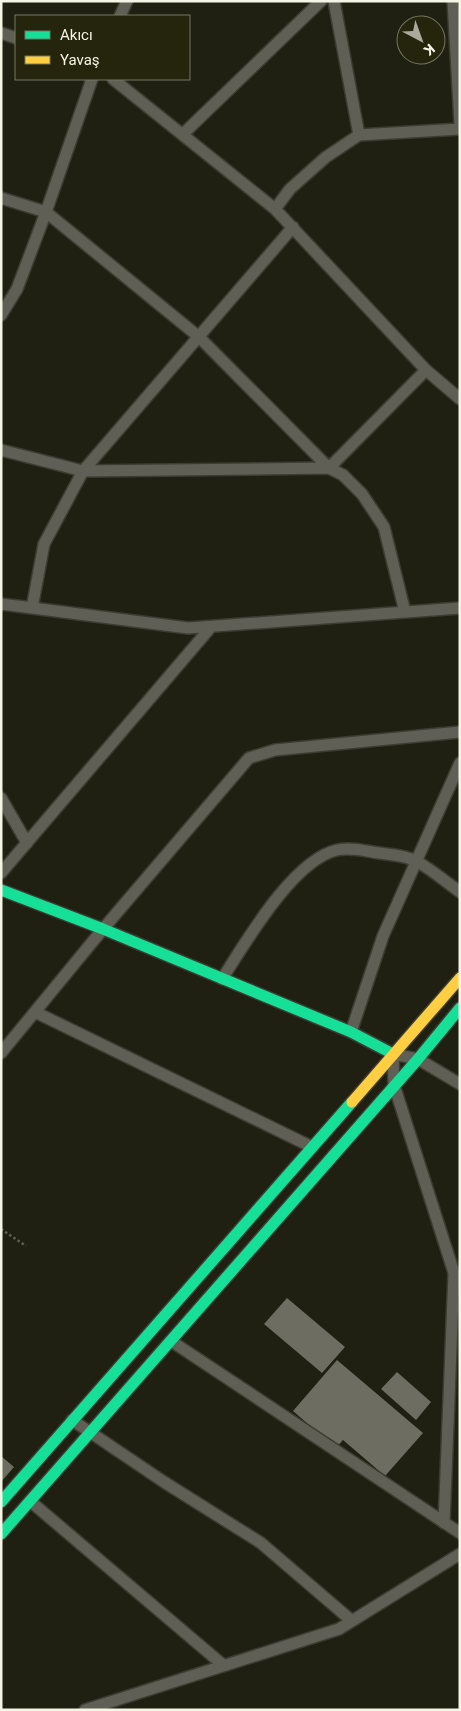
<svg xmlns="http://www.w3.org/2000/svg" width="461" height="1711" font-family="Roboto,sans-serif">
	<rect width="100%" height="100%" fill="#1f1f12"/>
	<path fill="#6d6d61" d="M287 1298 345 1347 322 1373 264 1324Z
		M337 1360 423 1433 385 1476 343 1440 336 1448 293 1411Z
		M397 1372 431 1402 416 1420 381 1389Z
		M1 1456 14 1467 1 1482Z"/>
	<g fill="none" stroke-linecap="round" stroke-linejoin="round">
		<g stroke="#3c3c32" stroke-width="14">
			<path id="street" d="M334 1 359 135
				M453 1 460 123
				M120 16 127 1
				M1 33 16 38
				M113 79 275 209 426 370 460 399
				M183 134 321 1
				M1 198 46 212 199 337 329 468 426 370
				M275 209 290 189 326 157 359 135 460 129
				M1 315 17 289 46 212 92 79
				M1 450 83 471 329 468 343 475 362 494 384 527 405 612
				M1 604 188 628 460 608
				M32 608 44 544 83 471 293 227
				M1 798 27 843
				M1 873 211 627
				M222 979C246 942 293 860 337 850 351 847 365 851 379 853 391 855 404 855 416 861 431 869 446 882 460 892
				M35 1012 312 1147
				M351 1032 383 936 460 763
				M1 1053 103 929 249 758 275 750 460 732
				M171 1341 460 1533
				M72 1420 164 1482 261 1543 352 1621
				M30 1501 223 1665
				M444 1523 454 1273 394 1085 393 1054 418 1059 460 1084
				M85 1710 339 1629 460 1554"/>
		</g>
		<g stroke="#3c3c32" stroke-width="14">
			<path id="fast" d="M1 890 103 929 351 1032 393 1054
				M1 1502 352 1102
				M1 1534 418 1059 460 1008"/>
		</g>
		<g stroke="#3c3c32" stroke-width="14">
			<path id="slow" d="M352 1102 460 978"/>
		</g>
		<path stroke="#5f5f54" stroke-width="2.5" stroke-dasharray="2.5 2.5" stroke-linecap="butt" d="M1 1229 26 1246"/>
		<use href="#street" stroke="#5f5f55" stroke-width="11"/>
		<use href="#fast" stroke="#16e098" stroke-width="11"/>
		<use href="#slow" stroke="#ffcf43" stroke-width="11"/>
	</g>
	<rect width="461" height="1711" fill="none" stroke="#f5f5e6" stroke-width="5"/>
	<rect x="15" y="15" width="175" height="65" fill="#25240c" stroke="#787863"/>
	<rect x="25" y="31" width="25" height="8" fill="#16e098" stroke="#787863"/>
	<text x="60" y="40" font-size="15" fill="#f5f5e6">Akıcı</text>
	<rect x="25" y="56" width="25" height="8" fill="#ffcf43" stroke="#787863"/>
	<text x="60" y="65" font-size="15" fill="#f5f5e6">Yavaş</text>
	<g transform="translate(421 40) rotate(139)"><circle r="24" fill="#25240c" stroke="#787863"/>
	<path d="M0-4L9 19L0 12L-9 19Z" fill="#aaaa9c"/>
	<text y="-8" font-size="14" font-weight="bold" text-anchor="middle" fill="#f5f5e6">K</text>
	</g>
</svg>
